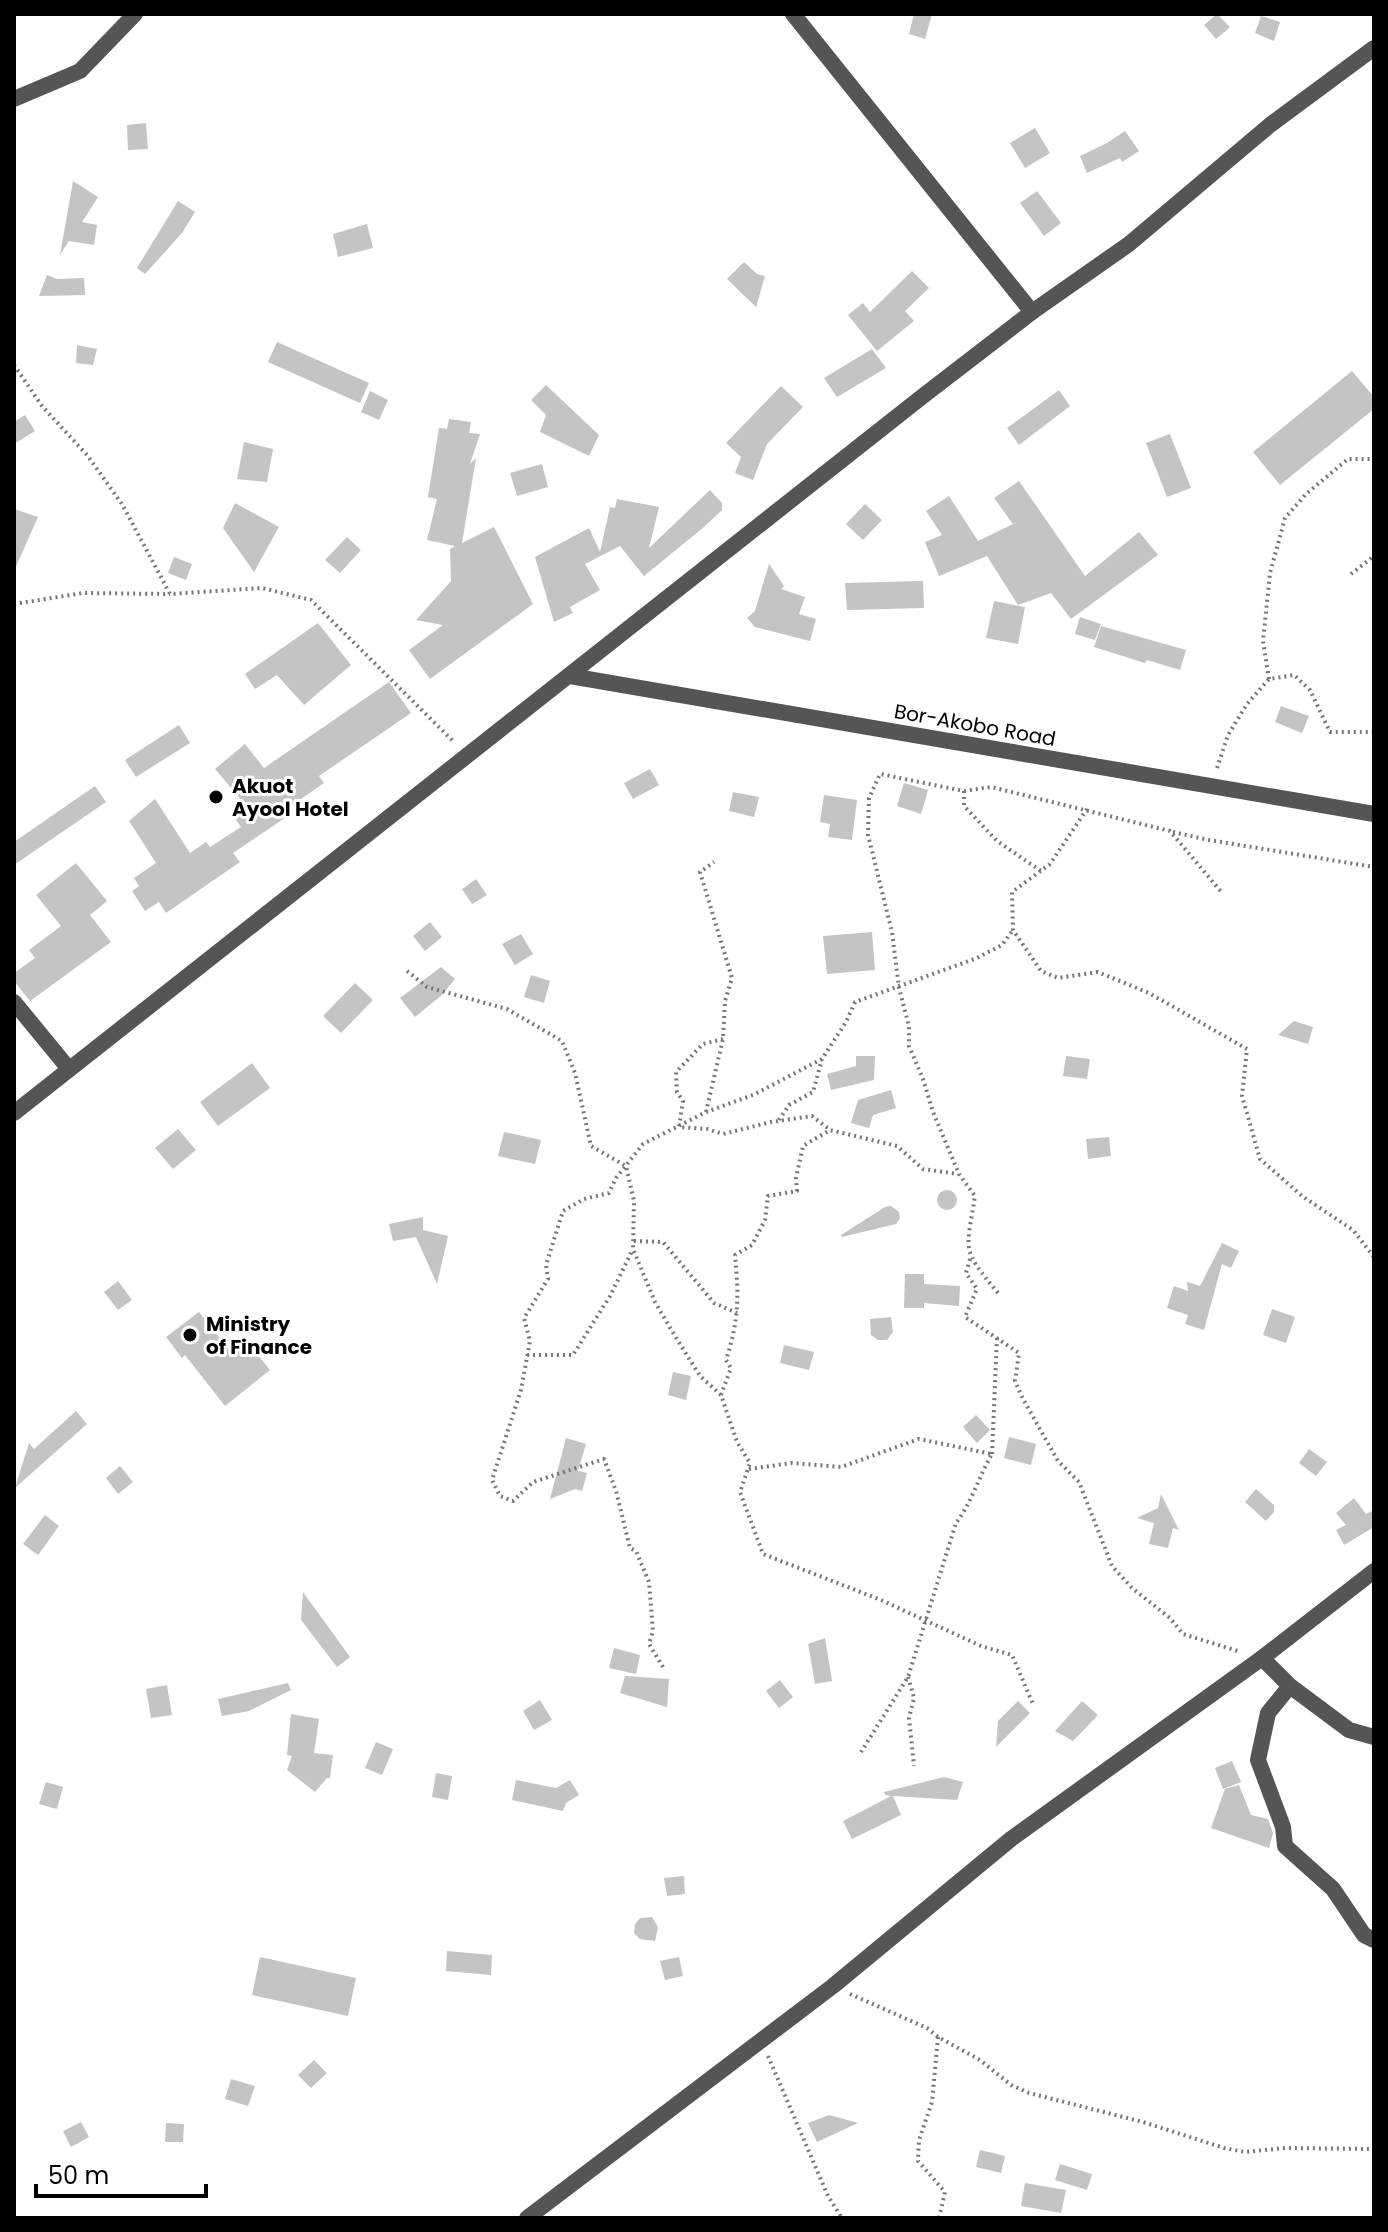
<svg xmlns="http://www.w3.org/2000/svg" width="1388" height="2232" font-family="Poppins,sans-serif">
	<rect width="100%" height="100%" fill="#fff"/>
	<path fill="#c4c4c4" d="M914 14H932L925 39 909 34Z
		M1217 14 1230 27 1216 39 1204 25Z
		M1261 16 1280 22 1274 41 1255 33Z
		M146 123 148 149 128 150 127 125Z
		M1035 128 1050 153 1025 168 1010 143Z
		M1125 131 1139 151 1122 162 1120 158 1087 173 1080 156 1107 143Z
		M73 181 98 197 82 222 97 225 94 245 69 241 60 255Z
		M1037 191 1061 223 1044 236 1020 203Z
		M178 201 195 212 182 233 145 274 137 268Z
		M367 224 373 248 338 257 333 234Z
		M744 262 757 274 765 276 756 307 727 279Z
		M912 271 929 288 905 311 914 321 877 351 848 315 863 303 870 312Z
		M47 275 57 279 84 278 85 295 39 296Z
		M277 342 369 383 360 403 268 362Z
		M77 345 97 349 93 365 76 363Z
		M872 349 886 368 837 397 824 378Z
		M1352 371 1374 397V409L1280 485 1253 452Z
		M546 385 599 435 589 456 540 432 546 415 531 400Z
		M781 386 803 407 767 444 753 480 735 473 741 457 726 443Z
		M1059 390 1070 406 1019 445 1007 428Z
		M370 391 388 400 379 420 361 412Z
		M25 415 35 431 14 444V422Z
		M449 419 471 422 469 433 480 434 470 464 476 458 462 543 494 527 533 604 430 679 409 650 443 625 416 620 451 581 450 549 455 546 427 540 437 499 428 497 439 428 447 429Z
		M1170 434 1191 488 1167 497 1146 443Z
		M244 442 273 449 267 482 237 479Z
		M542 464 548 487 517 496 510 473Z
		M1019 481 1085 576 1139 532 1158 555 1071 619 1051 593 1018 605 987 556 939 576 925 542 942 535 926 511 949 496 978 541 1013 524 994 498Z
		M710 490 722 503V510L704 527 644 576 620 546 585 564 600 590 570 607 573 613 554 622 535 557 589 528 600 552 610 507 615 508 617 499 659 507 649 548Z
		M235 503 279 527 254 572 223 528Z
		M865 504 882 520 863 540 846 524Z
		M14 509 38 517 14 571Z
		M347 537 361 550 340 573 325 560Z
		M174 557 192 564 186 580 168 573Z
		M769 564 784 586 781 589 805 597 799 614 816 619 810 641 755 627 747 618 755 611Z
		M923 581 924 608 847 610 845 583Z
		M994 601 1025 607 1018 644 986 638Z
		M1080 617 1101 624 1095 640 1075 634Z
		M318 623 351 665 304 705 277 675 255 689 245 674Z
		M1101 626 1186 650 1180 670 1147 660 1145 663 1094 647Z
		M389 682 411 713 319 776 324 783 285 810 288 816 233 853 240 862 166 913 159 902 145 911 132 891 139 886 134 878 156 863 129 821 155 799 190 853 206 842 210 847 241 827 234 817 248 808 215 769 245 744 264 768Z
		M1281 706 1309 716 1302 733 1275 722Z
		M179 725 190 743 136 777 125 760Z
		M650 769 659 785 633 799 624 783Z
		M904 783 928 790 921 814 897 806Z
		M95 786 106 802 14 865V842Z
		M733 792 759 797 754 817 729 811Z
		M824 795 857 800 852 840 828 837 830 824 820 822Z
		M76 863 107 901 90 915 111 942 30 1001 14 981V973L35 958 29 950 61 926 36 895Z
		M476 879 487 895 472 904 462 889Z
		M430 922 442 937 425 951 413 936Z
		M872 932 875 970 827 974 823 936Z
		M521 934 533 954 515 965 502 944Z
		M441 967 455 979 442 995 415 1017 400 998Z
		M531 975 550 981 544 1003 524 997Z
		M355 983 373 1000 341 1033 323 1016Z
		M1294 1021 1313 1027 1308 1044 1278 1035Z
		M856 1056H875L874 1080 831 1090 827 1074 856 1066Z
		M1066 1056 1090 1059 1087 1079 1063 1076Z
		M252 1063 270 1088 218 1126 200 1102Z
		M891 1090 896 1108 873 1115 869 1128 851 1123 858 1100Z
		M178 1129 196 1150 173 1169 155 1148Z
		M504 1132 541 1140 535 1164 498 1156Z
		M1109 1137 1111 1156 1088 1159 1086 1139Z
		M937 1200a10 10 0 1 1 20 0a10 10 0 1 1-20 0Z
		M891 1206 899 1212 900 1218 896 1224 842 1237 841 1235 885 1207Z
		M423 1217V1230L448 1236 437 1284 416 1237 393 1241 389 1224Z
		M1222 1243 1239 1251 1231 1268 1222 1264 1204 1330 1185 1324 1188 1315 1167 1308 1174 1286 1188 1291 1187 1282 1200 1286Z
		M905 1274H924V1284L960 1286 959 1306 924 1303V1308H904Z
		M118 1281 132 1300 118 1310 104 1292Z
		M1272 1309 1295 1317 1286 1343 1263 1335Z
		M199 1312 229 1350 244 1338 270 1370 225 1406 185 1355 182 1358 166 1337Z
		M891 1317 893 1332 887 1340H878L871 1335 870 1319Z
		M784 1345 814 1352 809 1370 780 1363Z
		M673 1372 691 1376 686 1400 668 1395Z
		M76 1411 87 1424 15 1488 29 1443 34 1449Z
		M976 1415 990 1430 977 1443 963 1427Z
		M1009 1437 1036 1444 1031 1465 1004 1458Z
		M566 1438 586 1444 578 1471 587 1473 582 1491 575 1489 550 1499Z
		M1309 1449 1327 1462 1316 1476 1299 1463Z
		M120 1466 133 1482 118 1494 106 1478Z
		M1256 1489 1274 1505V1512L1266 1521 1245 1502Z
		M1161 1494 1179 1530 1173 1528 1168 1548 1149 1544 1154 1523 1137 1518 1158 1508Z
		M1354 1498 1366 1514 1374 1510V1527L1344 1545 1336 1530 1346 1525 1336 1513Z
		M45 1515 59 1526 38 1555 23 1544Z
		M303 1592 350 1657 337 1667 301 1620Z
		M825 1638 832 1681 815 1684 808 1644Z
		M614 1648 640 1655 636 1674 609 1668Z
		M625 1676 669 1679 667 1707 620 1693Z
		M780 1680 793 1697 779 1708 766 1691Z
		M288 1683 291 1690 249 1711 222 1716 218 1699Z
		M167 1685 172 1715 151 1718 146 1689Z
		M540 1700 552 1720 534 1730 523 1711Z
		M1018 1701 1030 1713 996 1747 998 1721Z
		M1082 1701 1098 1715 1073 1741 1055 1731Z
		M291 1714 319 1719 314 1753 333 1755 330 1778H327L315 1792 287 1770 292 1756 287 1755Z
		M376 1742 393 1749 382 1775 365 1768Z
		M1232 1761 1241 1782 1223 1789 1215 1768Z
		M436 1773 452 1776 448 1800 432 1797Z
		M944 1777 963 1782 957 1800 893 1796 901 1815 852 1839 843 1821 891 1796 885 1795 884 1792Z
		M516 1780 556 1788 570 1780 579 1795 566 1803 563 1811 512 1800Z
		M46 1782 63 1787 57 1809 39 1804Z
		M1239 1785 1251 1815 1268 1819 1273 1833 1269 1848 1211 1828 1225 1789Z
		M684 1876 685 1894 667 1896 664 1878Z
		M652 1917 658 1927 655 1941 640 1939 634 1933 635 1924 640 1918Z
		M447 1951 492 1955 491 1975 446 1971Z
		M260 1957 356 1978 348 2016 252 1995Z
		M679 1957 683 1976 665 1980 660 1961Z
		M314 2060 327 2073 311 2088 298 2075Z
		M231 2079 255 2086 248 2106 225 2099Z
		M829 2115 858 2123 817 2142 808 2123Z
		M81 2122 89 2137 71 2147 63 2131Z
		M166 2123 184 2124 183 2142H165Z
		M980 2150 1005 2156 1001 2173 976 2167Z
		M1060 2164 1092 2174 1087 2190 1055 2180Z
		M1025 2183 1066 2190 1061 2213 1021 2206Z"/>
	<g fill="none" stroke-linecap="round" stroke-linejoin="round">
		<path stroke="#777" stroke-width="4" stroke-dasharray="2 4" stroke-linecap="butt" d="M14 365 42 406 87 455 122 504 170 594 262 588 311 600 455 743
			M1351 574 1374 556
			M14 604 83 593 170 594
			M1269 679 1263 641 1270 573 1285 518 1306 494 1348 459H1374
			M1217 768 1228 735 1247 704 1269 679 1294 675 1310 690 1330 732H1374
			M964 791V806L997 841 1041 871
			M1087 809 1050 864 1012 892 1013 930 1041 971 1058 978 1098 972 1149 993 1247 1049 1242 1096 1260 1159 1302 1196 1353 1230 1374 1257
			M1173 832 1209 840 1374 867
			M407 971 427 987 507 1009 562 1041 575 1073 591 1146 626 1166 634 1201 633 1249 655 1302 675 1336 700 1376 721 1395 737 1442 750 1463 740 1492 763 1554 881 1600 981 1646 1012 1655 1033 1704
			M723 1039 703 1044 676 1072 677 1092 683 1101 679 1127 707 1129 723 1134 771 1122 812 1116 830 1130 897 1146 923 1169 958 1174
			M706 1112 723 1039 725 1001 732 978 700 872 714 862
			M779 1120 789 1105 813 1092 822 1059
			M634 1241 663 1242 714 1303 737 1313
			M970 1259 966 1273 977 1289 965 1317 1019 1353 1015 1381 1023 1399 1058 1461 1079 1482 1112 1566 1132 1588 1170 1618 1183 1634 1241 1652
			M998 1293C961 1248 966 1253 975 1196L959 1174 933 1112 923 1079 909 1046V1026L899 988 892 932 868 835 869 798 880 774 964 791 991 787 1170 831 1223 894
			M527 1355H573L610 1296 633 1249
			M721 1395 731 1368 726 1360C739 1320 739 1296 735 1255L752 1245 765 1220 768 1196 797 1191 796 1178 803 1146 830 1130
			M992 1454 997 1338
			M749 1469 792 1463 841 1467 919 1439 992 1454C979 1476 971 1504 956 1523L908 1677 861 1752
			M663 1667 649 1644 653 1631 649 1582 636 1551 630 1548 616 1491 604 1459 533 1482 513 1501 500 1496 492 1480 521 1390 530 1341 524 1318 548 1279 546 1265 563 1211 584 1199 609 1193 616 1178 643 1144 706 1112 753 1095 822 1059 846 1022 855 1002 977 958 1002 945 1013 930
			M908 1677 914 1698 909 1718 914 1766
			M850 1994 927 2028 938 2037 980 2060 1011 2085 1029 2093 1143 2122 1224 2148 1245 2152 1285 2148 1374 2149
			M938 2037 932 2102 919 2140 918 2161 945 2192 939 2218
			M768 2056 828 2196 842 2218"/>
		<path stroke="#555" stroke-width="16" d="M793 14 1032 312
			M14 99 80 71 135 14
			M14 1002 69 1069
			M1262 1658 1290 1686 1349 1730 1374 1737
			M1290 1686 1268 1713 1258 1760 1283 1827 1285 1846 1333 1889 1364 1935 1374 1940"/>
		<path stroke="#555" stroke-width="16" d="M570 676 1374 814
			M14 1113 923 396 1032 312 1129 244 1270 125 1374 48
			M527 2218 833 1986 1011 1839 1262 1658 1374 1571"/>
	</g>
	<g fill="#000" stroke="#fff" stroke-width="3">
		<circle cx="216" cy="797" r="8"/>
		<circle cx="190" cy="1335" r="8"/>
	</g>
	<g text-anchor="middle" stroke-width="6" stroke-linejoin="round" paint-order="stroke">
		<g font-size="20" fill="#000" stroke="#fff">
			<text transform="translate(975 725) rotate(10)" y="7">Bor-Akobo Road</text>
		</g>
		<g font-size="20" font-weight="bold" fill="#000" stroke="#fff" text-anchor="start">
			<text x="232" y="793">Akuot<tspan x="232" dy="23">Ayool Hotel</tspan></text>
			<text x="206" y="1331">Ministry<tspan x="206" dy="23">of Finance</tspan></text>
		</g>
	</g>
	<rect width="1388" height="2232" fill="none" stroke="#000000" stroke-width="32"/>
	<path d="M36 2184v12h170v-12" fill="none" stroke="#000000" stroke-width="4"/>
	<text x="48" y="2184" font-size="24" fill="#000000" stroke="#ffffff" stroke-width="6" paint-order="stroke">50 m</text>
</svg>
